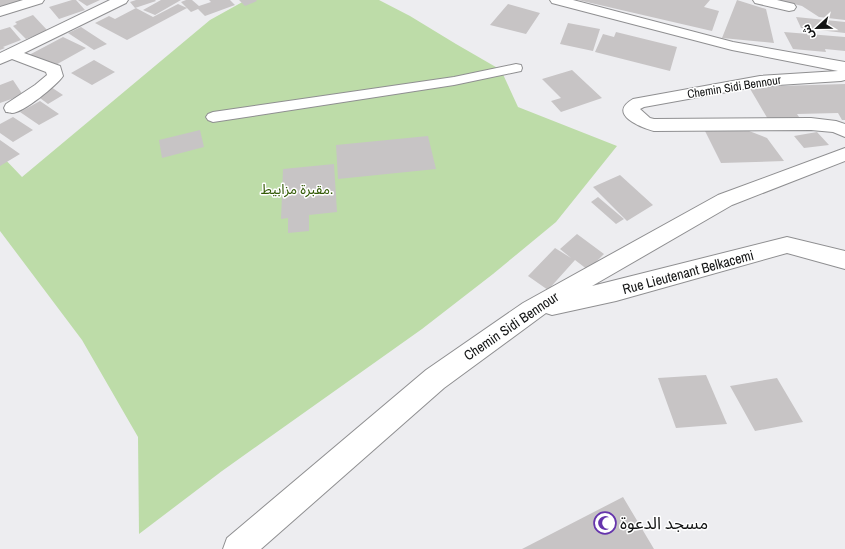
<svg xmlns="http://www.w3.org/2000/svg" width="845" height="549" font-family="'Archivo Narrow','Noto Sans Arabic',sans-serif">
	<rect width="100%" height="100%" fill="#ededf0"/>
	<path fill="#bddca8" d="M246 0H379L410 16 456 44 501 70 518 107 617 146 556 222 493 274 422 329 222 471 139 534 138 437 82 340 0 231V155H1L22 177 210 20Z"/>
	<path fill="#c7c4c5" d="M0 0H29L0 10Z
		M72 0H76L85 10 59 19 49 7Z
		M78 0H100L87 6Z
		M136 0H155L156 1 135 8 130 2Z
		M161 0H181L155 15 143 10Z
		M186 0H192L199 6 211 2 209 0H230L235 5 205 16 198 9 191 12 181 2Z
		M239 0H256L257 1 245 6Z
		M578 0H710L704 7 719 11 712 31Z
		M737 0 766 9 774 43 722 38Z
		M778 0H845V20L819 17 802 6Z
		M178 4 187 8 127 40 95 23 109 16 115 19 136 8 153 17Z
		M508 4 540 13 526 34 490 25Z
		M33 15 48 31 26 39 13 26 17 24 15 22Z
		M796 17 845 22V33L801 28Z
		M568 23 600 29 593 51 560 44Z
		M10 27 21 40 3 47 5 48 0 50V30Z
		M81 27 107 44 94 50 68 33Z
		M616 32 677 47 670 71 595 52 603 34 614 37Z
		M784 32 845 37V51L825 49 826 52 793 49Z
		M63 37 86 48 52 67 29 55Z
		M94 60 115 72 92 85 71 73Z
		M572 70 602 98 561 112 551 101 561 98 542 79Z
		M13 80 23 95 0 103V85Z
		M845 84V120H842L838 113 797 114 801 120 769 121 749 87Z
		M51 87 63 95 48 104 36 95Z
		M40 101 59 114 39 125 20 112Z
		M13 117 33 130 13 142 0 133V124Z
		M704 129H744L767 138 784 161 721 163Z
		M200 130 204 147 162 158 159 140Z
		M817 132 829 145 804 148 794 136Z
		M428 136 436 169 338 179 336 145Z
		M0 140 20 154 0 166Z
		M334 164 337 212 309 215V231L288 233V218L281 219 283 169Z
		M620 175 653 205 627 221 593 187Z
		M598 197 624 219 616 224 591 202Z
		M577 234 604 254 588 270 575 260 548 290 528 276 555 248 571 258 560 249Z
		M706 375 727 424 676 428 658 378Z
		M777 378 803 422 755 431 730 386Z
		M623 497 654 549H522Z"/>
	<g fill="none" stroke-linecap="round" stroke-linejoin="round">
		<g stroke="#8f8f91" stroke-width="2">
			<path id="service" d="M516 64 521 65 522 68 521 71 454 85 213 122 208 120 206 117 208 114 213 112 454 77Z"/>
		</g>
		<g stroke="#8f8f91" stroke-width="2">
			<path id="minor" d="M23 0H44L42 3 0 16V7Z
				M110 0H128L126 3 24 53 60 66 63 76C57 85 23 113 12 113 12 113 7 112 6 112L4 108 6 104 35 85 47 75 46 72 12 59 0 64V53Z
				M753 0H777L794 4 796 7 794 10 789 11 755 3Z"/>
		</g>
		<g stroke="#8f8f91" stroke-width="2">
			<path id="tertiary" d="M550 0H573L733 42 845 62V80L841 81 760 86 644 107 640 109 650 118 654 119 811 118 836 121 845 124V137L833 132 811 130 654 131C640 127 607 114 633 99L760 76 838 71 732 50 552 3Z
				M845 148V161L732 205 592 286 787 237 845 251V269L787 253 616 301 552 315 546 313 444 388 261 549H223L227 538 426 370 523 303 718 195Z"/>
		</g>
		<use href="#service" fill="#fff" fill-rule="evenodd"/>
		<use href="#minor" fill="#fff" fill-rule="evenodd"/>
		<use href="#tertiary" fill="#fff" fill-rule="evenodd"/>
	</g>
	<defs>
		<g id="mosque-ring" transform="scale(1.15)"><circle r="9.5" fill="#fff" stroke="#6534ac" stroke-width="1.5"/><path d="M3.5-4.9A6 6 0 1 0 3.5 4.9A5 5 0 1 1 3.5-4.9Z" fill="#6534ac"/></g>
	</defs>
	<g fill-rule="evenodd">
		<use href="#mosque-ring" x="605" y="523"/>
	</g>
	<g text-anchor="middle" stroke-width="3" stroke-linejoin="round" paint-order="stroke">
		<g font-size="12" fill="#121313" stroke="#fff">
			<text transform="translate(734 87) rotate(-9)" y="4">Chemin Sidi Bennour</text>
		</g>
		<g font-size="14" fill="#335a06" stroke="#fff">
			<text x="297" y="194">مقبرة مزابيط.</text>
		</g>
		<g font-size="14" fill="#121313" stroke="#fff">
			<text transform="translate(688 272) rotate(-15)" y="5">Rue Lieutenant Belkacemi</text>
			<text transform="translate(511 326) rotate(-34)" y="5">Chemin Sidi Bennour</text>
		</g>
		<g font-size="17" fill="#121313" stroke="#fff" text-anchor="start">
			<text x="620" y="529">مسجد الدعوة</text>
		</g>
	</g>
	<g transform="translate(817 28) rotate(248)" stroke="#ffffff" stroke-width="3" paint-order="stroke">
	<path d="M0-3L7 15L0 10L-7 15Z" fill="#121313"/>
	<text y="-6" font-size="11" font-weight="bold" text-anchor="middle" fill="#121313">ش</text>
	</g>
</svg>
